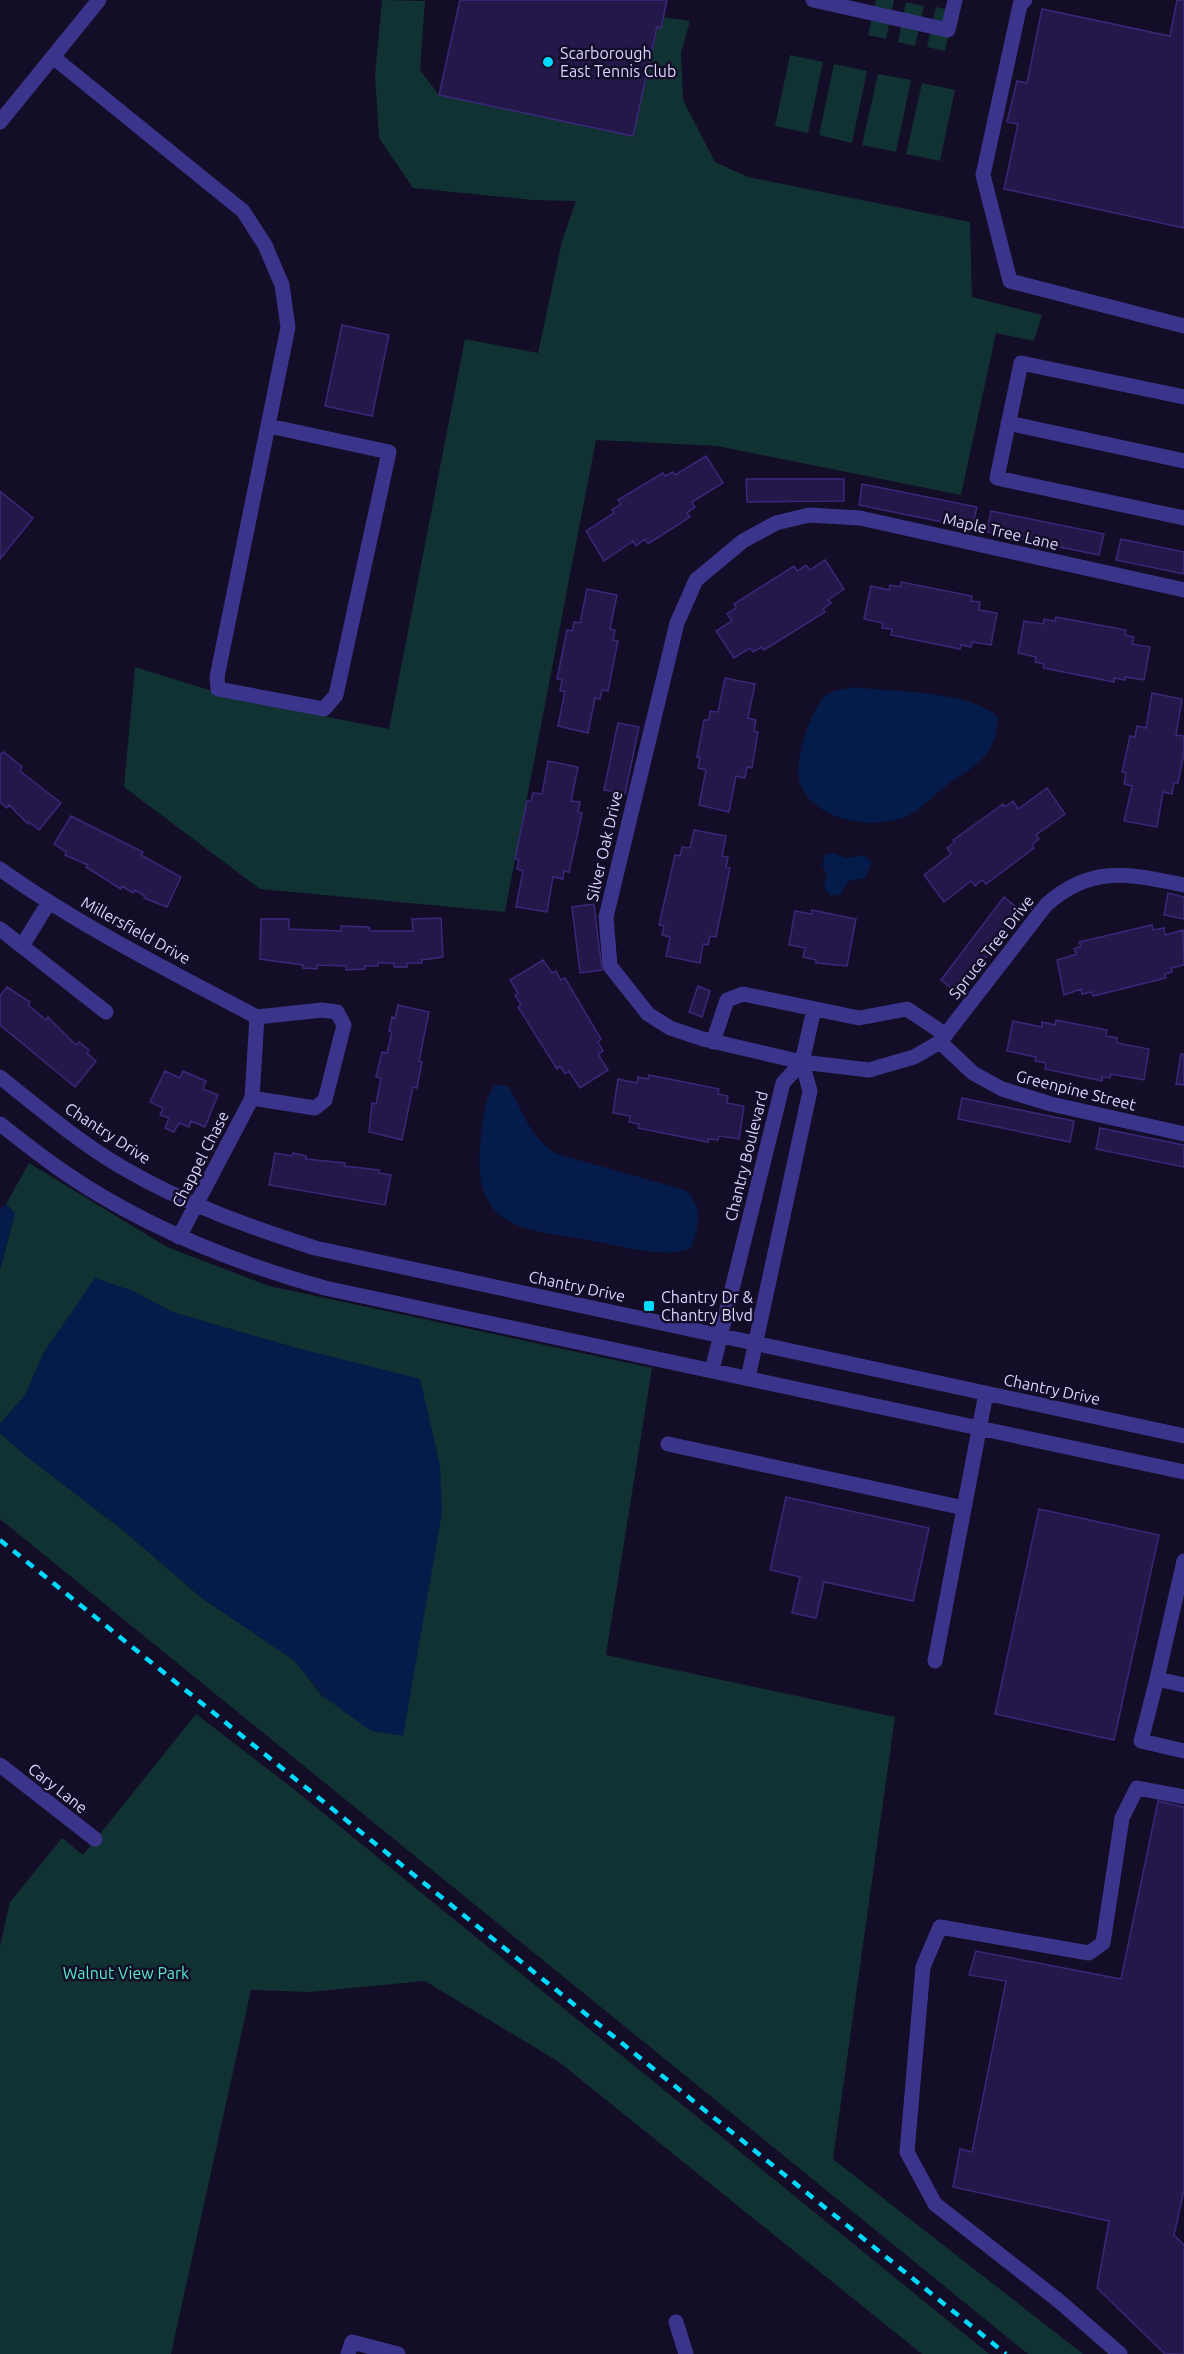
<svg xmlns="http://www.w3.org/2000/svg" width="1184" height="2354" font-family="Ubuntu,sans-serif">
	<rect width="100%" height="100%" fill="#130d28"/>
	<path fill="#103232" d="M382 0 425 1 420 70 439 95 633 136 657 27 661 28 663 17 690 21 681 53 683 100 715 162 748 177 970 222 972 297 1042 315 1034 341 996 333 961 495 717 446 596 440 505 912 260 889 124 787 135 667 241 700 389 729 465 339 538 353 562 241 576 201 533 200 413 188 379 138 375 75Z
		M876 0H894L886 39 868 35Z
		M906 2 924 6 915 46 898 42Z
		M936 7 954 11 945 51 927 47Z
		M790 55 823 62 808 133 775 126Z
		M834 64 867 71 852 143 819 135Z
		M878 74 911 80 896 152 862 145Z
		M922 83 955 90 940 161 906 154Z
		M29 1163 167 1247 269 1286 652 1368 606 1655 895 1717 833 2159 1083 2354H1028L0 1519V1433L30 1459 124 1531 202 1598 295 1661 324 1698 289 1346 172 1312 133 1291 44 1352 25 1395 0 1424V1270L15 1213 6 1204Z
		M196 1714 295 1790 989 2354H922L559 2062 425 1981 309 1992 251 1990 171 2354H0V1946L10 1902 62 1838 83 1855Z"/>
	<path fill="#051b49" d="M853 687C891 692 970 690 998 717 996 757 977 764 947 785 932 796 921 811 903 818 870 830 813 820 800 783 793 764 810 711 824 697 831 690 844 689 853 687Z
		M833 853 846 858 863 855 872 862 865 878 849 881C842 889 843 898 830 895 822 889 824 882 827 874L822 865 825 855Z
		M498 1084 509 1087C525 1115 528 1135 557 1154L685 1190C705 1208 698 1224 692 1247 674 1260 624 1247 603 1243 537 1228 473 1239 480 1147 482 1128 483 1102 494 1086Z
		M6 1204 15 1213 0 1270V1210Z
		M95 1278 133 1291 172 1312 289 1346 420 1379 440 1465 442 1513 403 1736 371 1731 324 1697 295 1661 202 1598 124 1531 30 1459 0 1433V1424L25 1395 44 1352Z"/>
	<path fill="#24184a" stroke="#3b2779" stroke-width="1.5" d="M460 0H667L661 28 657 27 633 136 439 95Z
		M1177 0H1184V228L1004 189 1018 124 1007 122 1017 81 1027 83 1042 9 1170 36Z
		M342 325 389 335 372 416 325 406Z
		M706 456 723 483 692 502 695 507 687 513 690 517 648 544 645 539 636 546 633 541 604 561 586 531 614 513 612 510 621 504 618 500 663 473 665 476 673 472 675 475Z
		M746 479H844V501L747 502Z
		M862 484 977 507 972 528 859 505Z
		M0 491 33 518 0 559Z
		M991 511 1104 534 1099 555 987 532Z
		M1121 539 1184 552V574L1116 560Z
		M825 560 844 589 828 600 831 603 823 609 825 612 764 650 762 647 753 652 750 648 734 658 716 631 732 621 727 614 736 608 734 604 794 566 797 571 806 565 810 570Z
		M901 582 972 596 971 601 980 602 979 610 997 613 991 645 972 642 971 647 961 645 960 649 891 635 892 629 882 628 883 623 864 619 871 586 889 590 890 585 901 587Z
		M587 589 617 595 610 629 615 630 613 640 618 641 608 691 602 690 600 699 595 698 588 733 558 726 565 691H560L562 680 557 679 567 630 572 631 574 622 580 623Z
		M1056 617 1126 630 1125 635 1134 637 1132 644 1150 647 1144 680 1125 677V680L1114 678V682L1043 668 1044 664 1035 662 1036 657 1018 653 1024 621 1043 624 1044 619 1055 621Z
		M725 678 755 684 748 718 756 720 754 731 758 732 752 768 747 767 745 778 736 776 729 812 699 805 706 770 698 768 700 757H697L704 720H709L710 711 718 712Z
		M1152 693 1182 699 1176 735 1184 736V753L1178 783H1174L1172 794 1163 792 1157 827 1124 821 1132 786 1124 784 1126 773 1122 772 1130 736 1135 737 1137 726 1146 728Z
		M618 723 639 727 625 794 604 790Z
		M4 752 22 767 20 771 61 803 39 830 29 822 28 824 9 805 7 808 0 802V754Z
		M548 761 578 767 571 801 580 802 578 812 582 813 569 872 564 871 563 879 553 877 547 912 516 907 523 871 517 869 519 860 515 859 527 801H531L533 793 542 794Z
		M1047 788 1065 814 1036 835 1039 839 1032 845 1034 848 986 884 982 880 975 886 971 881 944 902 924 875 951 854 947 848 955 842 953 840 1003 804 1005 807 1013 801 1018 809Z
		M71 816 143 852 141 855 181 877 167 907 144 898 145 896 135 890 133 893 122 886 121 889 86 867 88 865 65 855 66 852 54 844Z
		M694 830 726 836 722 856 728 857 726 867 730 868 716 937 710 936 708 945 703 944 700 963 666 956 670 937 662 935 664 926 659 925 675 855 680 856 682 847 690 848Z
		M1168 893 1184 897V919L1164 915Z
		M1004 897 1021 911 958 994 941 980Z
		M594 904 602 970 580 973 572 907Z
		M812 910 856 919 847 966 816 963V960L803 957 805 948 789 945 795 911 811 914Z
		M441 918 443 957 422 960V963H407V967H394V963H378V966H365V969L346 970V966L317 965V969L303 968V965L260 959 261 919H289V929L341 931V926L369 927 370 931H413L412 919Z
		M1152 925 1153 930 1164 928 1165 935 1183 930 1184 965 1171 968 1172 972 1165 974 1166 978 1093 996 1092 992 1082 994 1081 989 1064 995 1057 960 1077 954 1074 949 1081 946 1079 942Z
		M543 960 552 973 556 971 561 980 565 978 601 1039 598 1042 603 1051 598 1054 608 1070 580 1088 569 1071 565 1074 560 1066 557 1069 518 1007 521 1005 515 995 518 993 510 980Z
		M698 986 710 991 702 1017 689 1012Z
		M7 987 30 1002 28 1005 46 1020 48 1017 76 1045 79 1042 89 1050 87 1053 96 1061 75 1087 0 1025V996Z
		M398 1005 429 1012 419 1061 422 1062 417 1088 413 1087 402 1140 369 1132 372 1103 376 1104 381 1078 376 1077 382 1052 387 1053 392 1032 389 1031 392 1017 395 1018Z
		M1056 1020 1107 1030 1106 1036 1117 1038V1043L1149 1049 1144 1080 1111 1074 1110 1078 1102 1077V1081L1045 1069 1046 1063 1035 1061 1036 1057 1007 1051 1013 1021 1042 1027V1022L1055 1025Z
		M1181 1054H1184V1085L1176 1084Z
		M165 1071 180 1078 183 1071 206 1081 203 1089 218 1095 205 1127 191 1121 189 1127 179 1123 174 1132 165 1128 169 1118 160 1115 163 1108 150 1102Z
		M649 1075 719 1089 718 1094 728 1096 727 1103 744 1106 739 1139 719 1136 718 1140 708 1139V1142L638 1128 639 1124 629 1122 630 1116 613 1113 618 1079 637 1083 638 1077 648 1079Z
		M962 1098 1074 1121 1070 1142 958 1119Z
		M1100 1128 1184 1145V1167L1096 1149Z
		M275 1153 292 1156 293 1153 306 1156V1159L345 1163 344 1166 379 1170V1173L391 1175 385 1205 269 1185Z
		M786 1497 929 1528 913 1601 824 1582 816 1618 792 1613 800 1577 770 1570Z
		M1039 1509 1159 1535 1114 1740 995 1714Z
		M1158 1801 1184 1807V2190L1174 2235 1184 2245V2354H1165L1097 2288 1109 2221 953 2187 960 2149 972 2152 1006 1981 969 1975 976 1951 1121 1979Z"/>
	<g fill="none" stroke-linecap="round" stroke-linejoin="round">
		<path stroke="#3b348b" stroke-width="15" d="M813 0 948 30 955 0
			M1025 0 1020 5 983 175 1010 281 1184 326
			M53 57 243 211 265 245 282 285 288 327 217 677 218 689 324 709 336 695 389 452 269 426
			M0 122 99 0
			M1184 397 1021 363 997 478 1184 518
			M1008 423 1184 461
			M1184 590 860 518 809 515 776 523 743 541 696 580 677 623 606 917 610 966 648 1014 670 1028 703 1039 802 1062 869 1070 914 1057 940 1042 1046 905C1091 864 1130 874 1184 885
			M0 869C80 926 170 971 257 1017
			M0 929 106 1012
			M22 946 49 902
			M713 1042 727 1000 743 994 859 1018 907 1009 946 1035
			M940 1042 973 1073 1002 1089 1051 1104 1184 1134
			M0 1077C40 1109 80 1143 125 1169 185 1204 250 1227 315 1248L1184 1436
			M0 1124C19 1139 38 1154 58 1168 139 1225 231 1262 325 1288L1184 1472
			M179 1237 252 1098 257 1017 322 1010 337 1012 344 1025 325 1100 315 1108 252 1098
			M712 1370 783 1083 802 1062 814 1009
			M748 1378 810 1091 802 1062
			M668 1444 964 1508
			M1184 1561 1157 1679 1184 1685
			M935 1661 986 1393
			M1157 1679 1141 1741 1184 1751
			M0 1765 95 1839
			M676 2322 686 2354
			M348 2354 352 2342 398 2354
			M1120 2354 1059 2301 935 2204 907 2152 923 1967 940 1927 1089 1953 1103 1943 1122 1818 1137 1788 1184 1797"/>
		<path stroke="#00daff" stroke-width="4.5" stroke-dasharray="9 8" stroke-linecap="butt" d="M0 1540 1006 2354"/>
	</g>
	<g fill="#00daff" stroke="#130d28" stroke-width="2">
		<circle cx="548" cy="62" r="6"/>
		<rect x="643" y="1300" width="12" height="12" rx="3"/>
	</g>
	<g text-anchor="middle" stroke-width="5" stroke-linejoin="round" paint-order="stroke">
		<g font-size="16" fill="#dbd4ff" stroke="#130d28" text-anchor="start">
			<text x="560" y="59">Scarborough<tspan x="560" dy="18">East Tennis Club</tspan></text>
			<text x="661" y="1303">Chantry Dr &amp;<tspan x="661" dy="18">Chantry Blvd</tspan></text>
		</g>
		<g font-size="16" fill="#dbd4ff" stroke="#130d28">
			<text transform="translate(1001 531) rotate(13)" y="6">Maple Tree Lane</text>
			<text transform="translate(604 846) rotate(-77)" y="6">Silver Oak Drive</text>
			<text transform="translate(136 930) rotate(29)" y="6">Millersfield Drive</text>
			<text transform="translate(991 947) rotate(-52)" y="6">Spruce Tree Drive</text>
			<text transform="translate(1076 1090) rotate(14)" y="6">Greenpine Street</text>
			<text transform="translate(108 1133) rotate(33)" y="6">Chantry Drive</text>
			<text transform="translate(746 1156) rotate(-76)" y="6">Chantry Boulevard</text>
			<text transform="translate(200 1159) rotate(-63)" y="6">Chappel Chase</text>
			<text transform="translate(577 1286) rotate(12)" y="6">Chantry Drive</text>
			<text transform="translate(1052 1389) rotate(12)" y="6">Chantry Drive</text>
			<text transform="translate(58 1788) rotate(38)" y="6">Cary Lane</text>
		</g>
		<g font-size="16" fill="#55eacc" stroke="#130d28">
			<text x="126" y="1979">Walnut View Park</text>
		</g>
	</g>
</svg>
